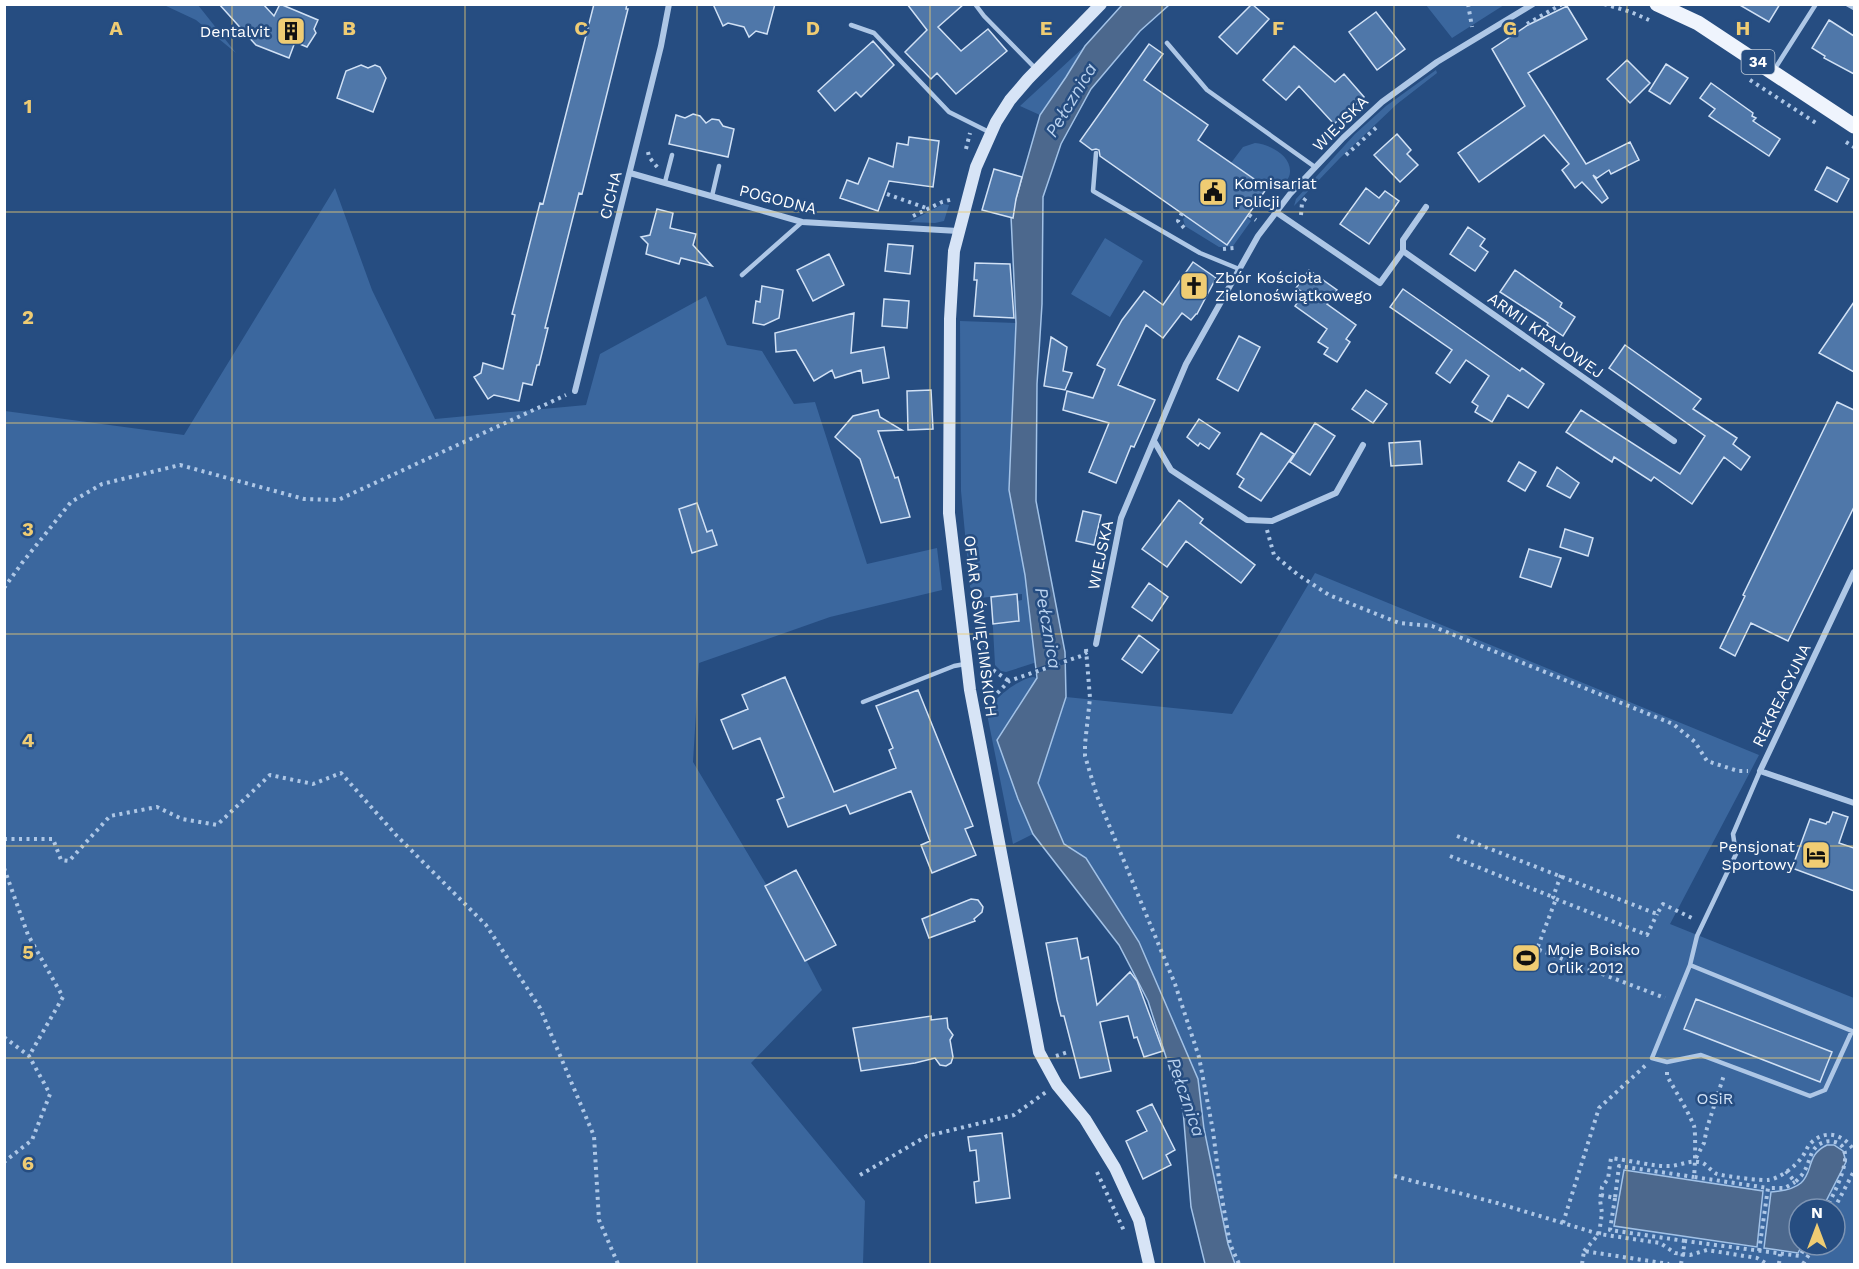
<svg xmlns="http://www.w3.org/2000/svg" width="1859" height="1269" font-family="'Work Sans',sans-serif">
	<rect width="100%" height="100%" fill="#264d81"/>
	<path fill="#3b679e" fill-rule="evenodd" d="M164 5H198L236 53 196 20Z
		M1426 5H1504L1452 38Z
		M1085 46 1066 77 1040 115 1020 106Z
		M1436 70 1437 73 1397 104 1340 158 1294 206 1296 199 1355 134 1386 106Z
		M1255 143C1269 144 1291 155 1290 172 1290 178 1284 184 1280 189L1272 183 1267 188 1231 163 1243 147Z
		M335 188 372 290 435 419 586 405 600 354 706 296 727 345 762 351 794 404 815 402 867 564 937 548 942 590 830 617 699 663 693 762 766 884 822 990 751 1063 865 1201 863 1263 886 1264H5V411L184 435Z
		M943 204 949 205 944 221 935 223 909 222Z
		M1186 216 1227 245 1247 217 1251 221 1233 246 1219 247 1185 226 1183 219Z
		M1105 238 1143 261 1110 317 1071 294Z
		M960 321 1016 323 1009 490 1025 575 1037 662 1006 672 1001 671 995 665 992 610 993 624 1018 621 1017 601 1022 600V594L979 598 970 587 961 491Z
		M1315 573 1759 755 1670 924 1854 998V1264H1235L1228 1244 1204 1129 1198 1079 1086 858 1064 844 1038 783 1066 697 1232 714ZM1799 1209H1835V1245H1799Z
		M1033 677 1037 678 1025 697 1018 799 1033 834 1013 844 987 714C991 700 1018 679 1033 677Z"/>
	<path fill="#4c688d" stroke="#a2c2e7" stroke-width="1.5" d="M1122 5H1169L1140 31 1091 89 1061 144 1043 197 1042 304 1037 384 1036 501 1065 652 1066 697 1038 783 1064 844 1086 858 1139 942 1198 1079 1204 1129 1228 1244 1235 1264H1205L1191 1207 1183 1110 1148 1001 1119 945 1033 834 1018 799 997 740 1037 678 1025 575 1009 490 1016 323 1011 216 1040 115 1066 77 1085 46Z
		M1827 1145H1834L1843 1151 1846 1162 1822 1209H1799V1245H1802L1798 1253 1764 1248 1771 1192C1825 1188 1797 1159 1827 1145Z
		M1624 1170 1763 1191 1757 1247 1614 1226Z"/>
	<path fill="#264d81" d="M1068 657V663L1034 674V669Z"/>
	<path fill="#4f77a9" stroke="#d1e1f5" stroke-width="1.5" d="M219 4H263L274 16 280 4 318 20 314 29 316 33 307 47 295 42 289 58 256 45Z
		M594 4H627L626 9H628L582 194 579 193 545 328H548L539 365H537L532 385 523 383 519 401 494 395 488 399 474 377 481 373 483 363 503 369 515 315 512 314 540 203 543 204Z
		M713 4H775L767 34 756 31 749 37 744 27 728 23 723 26Z
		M907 4H964L938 27 961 51 988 29 1007 51 956 94 937 73 931 79 905 52 927 30Z
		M1252 4 1269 19 1237 54 1219 37Z
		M1738 4H1780L1769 22Z
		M1567 6 1587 39 1528 73 1586 164 1630 142 1639 160 1611 174 1609 170 1597 178 1593 175 1608 198 1602 203 1582 182 1575 188 1562 170 1569 164 1544 135 1479 182 1458 153 1525 106 1492 49 1528 25Z
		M1376 12 1405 49 1377 70 1349 32Z
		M1829 20 1854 36V74L1824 58 1825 56 1812 48Z
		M873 41 894 65 861 97 856 92 835 111 818 91Z
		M1149 44 1163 54 1144 80 1208 125 1198 140 1267 188 1227 245 1100 156 1099 150 1096 149 1092 150 1080 141Z
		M1294 46 1335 82 1344 74 1364 97 1334 124 1299 86 1286 100 1263 80Z
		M1627 60 1650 83 1630 103 1607 79Z
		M1666 64 1688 78 1670 104 1649 91Z
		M361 65 368 68 375 65 380 67 386 78 373 112 337 98 346 71Z
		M1711 83 1753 113 1752 116 1756 118 1753 121 1780 139 1769 156 1709 116 1715 109 1700 98Z
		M693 114 700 116 706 123 712 119 719 120 723 126 734 129 728 157 669 144 676 115 685 118Z
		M1397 134 1411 150 1407 154 1418 165 1400 182 1374 155Z
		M909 137 939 141 933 187 889 181 878 211 840 198 847 180 858 184 869 158 893 167 897 143 908 145Z
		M1827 167 1849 179 1837 202 1815 190Z
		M994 169 1022 177 1016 199 1013 218 982 210Z
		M1366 188 1379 198 1385 191 1399 201 1369 244 1340 224Z
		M657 209 673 213 670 228 696 234 693 245 712 266 681 258 679 264 646 254 648 244 641 237 650 235Z
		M1468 227 1485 239 1480 246 1488 252 1475 271 1450 254Z
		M888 244 913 246 910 274 885 271Z
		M829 254 844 285 813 301 797 270Z
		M1193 262 1216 278 1197 314H1196L1191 320 1182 313 1163 338 1146 325 1118 385 1155 400 1134 447 1131 446 1116 483 1089 472 1109 423 1063 410 1067 391 1093 398 1105 369 1097 365 1122 320 1144 291 1163 305Z
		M975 263 1010 264 1014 318 974 316 977 280H974Z
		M1309 270 1337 290 1327 304 1356 325 1346 339 1350 342 1337 362 1324 354 1328 348 1318 342 1327 329 1295 306 1304 293 1296 288Z
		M1515 270 1562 303 1560 307 1575 317 1563 336 1547 325 1548 323 1500 292Z
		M762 286 783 290 779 318 764 325 753 323 756 301 760 302Z
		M1403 289 1520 371 1522 368 1544 384 1528 408 1508 395 1492 422 1475 412 1478 406 1472 402 1489 376 1466 360 1450 383 1436 373 1452 350 1390 307Z
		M884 299 909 301 907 328 882 326Z
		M1854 302V372L1819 353Z
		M854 313 851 353 884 347 889 378 863 383 861 370 835 378 832 370 814 381 796 350 776 352 775 333Z
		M1239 336 1260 347 1238 391 1217 379Z
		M1051 337 1067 347 1063 371 1072 373 1065 390 1044 386Z
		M1625 345 1701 399 1693 409 1737 438 1733 444 1750 457 1741 470 1724 457 1692 504 1654 477 1651 481 1614 457 1612 462 1566 432 1581 410 1680 474 1705 436 1609 368Z
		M931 390 933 429 908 430 907 391Z
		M1366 390 1387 404 1373 423 1352 409Z
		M1837 402 1854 410V507L1788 641 1751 623 1735 656 1720 648 1745 596 1743 595Z
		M878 410 880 417 902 430 878 431 895 478 898 477 910 517 881 523 860 459 835 437 853 416Z
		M1199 419 1220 433 1209 449 1200 443 1198 446 1187 437Z
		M1315 423 1335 436 1310 475 1290 462Z
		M1261 433 1294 454 1261 501 1239 487 1244 479 1237 474Z
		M1420 441 1422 464 1391 466 1389 443Z
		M1519 462 1536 472 1525 491 1508 481Z
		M1557 467 1579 483 1570 498 1547 486Z
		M1179 500 1203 519 1200 523 1255 565 1241 583 1186 541 1167 567 1142 549Z
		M697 503 707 532 712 530 717 545 692 553 679 509Z
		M1083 511 1101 515 1094 545 1076 541Z
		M1565 529 1593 538 1588 556 1560 547Z
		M1529 549 1561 558 1551 587 1520 577Z
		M1149 583 1168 597 1152 621 1132 607Z
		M1017 594 1019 621 993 624 991 597Z
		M1139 635 1159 650 1142 673 1122 659Z
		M785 677 834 792 896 768 889 750 893 748 876 706 918 690 973 826 965 829 976 855 932 873 921 845 930 841 911 791 850 814 846 805 788 827 777 800 784 797 760 738 733 749 721 720 748 709 742 695Z
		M1833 812 1848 817 1839 843 1854 848V891L1792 868 1810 819 1826 824 1827 822H1829Z
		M796 870 836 945 805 961 765 886Z
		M971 899 978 900 983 907 982 912 974 919 975 921 929 938 922 919Z
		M1077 938 1081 959 1088 957 1097 1005 1130 972 1137 981 1163 1051 1144 1057 1137 1037 1134 1038 1128 1016 1100 1022 1111 1071 1080 1078 1064 1016H1061L1057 1000 1046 943Z
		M1696 999 1832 1052 1820 1082 1684 1029Z
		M931 1016V1020L947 1018 948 1028 953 1035 950 1040 953 1057 951 1063 946 1066 940 1065 935 1058 915 1063 861 1071 853 1028Z
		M1152 1104 1175 1150 1166 1155 1171 1165 1143 1179 1126 1141 1147 1131 1137 1111Z
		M1002 1133 1010 1198 976 1203 974 1182 979 1181 976 1150 970 1151 968 1137Z"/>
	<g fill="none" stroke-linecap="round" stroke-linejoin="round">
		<path stroke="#aec7e6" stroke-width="4" stroke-dasharray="3 4.5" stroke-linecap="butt" d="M1468 4 1472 27
			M1604 4 1631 12 1649 20
			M1527 24 1562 4
			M1750 80 1819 125
			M1846 142 1854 147
			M966 149 970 133
			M648 152 649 157 658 168
			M1346 155 1378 126
			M887 194 926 208
			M1182 213 1178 221 1185 229
			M1249 215 1256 220
			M1301 215 1302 203 1306 198
			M913 216 942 202 953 199
			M1223 249 1234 248
			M1267 530 1274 555 1297 574 1329 595 1399 623 1432 626 1673 724 1695 742 1707 761 1738 771H1748
			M4 588 22 563 71 502 102 484 180 465 304 499 338 500 566 395
			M977 610 982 620 987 670H993L1009 681
			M1086 649 1090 698 1085 744V756L1097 796 1175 984 1199 1057 1213 1131 1220 1187 1230 1244 1239 1264
			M987 704 1009 681 1081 656 1087 652
			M1457 836 1657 914 1663 904 1694 919
			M4 839H53L61 860 69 861 110 816 157 807 182 819 217 825 270 775 313 784 341 773 397 836 486 925 540 1008 594 1136 599 1220 618 1264
			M1450 856 1553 897
			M4 868 28 935 63 997 29 1056
			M1561 875 1553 897 1556 899 1537 949 1665 998
			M1556 899 1647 935 1657 914
			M4 1037 29 1056 50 1094 32 1140 4 1162
			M1056 1056 1068 1052
			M1667 1072V1076C1676 1092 1687 1109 1694 1126 1696 1132 1695 1168 1694 1177L1768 1188
			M1696 1158 1704 1143 1707 1128 1724 1075
			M1786 1171 1795 1182C1811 1169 1807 1155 1817 1146 1822 1142 1829 1140 1835 1142 1859 1148 1834 1193 1826 1209
			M1097 1172 1125 1233
			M860 1175 927 1136 1014 1115 1046 1092
			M1394 1176 1497 1203 1599 1234 1660 1243 1675 1253 1690 1255 1707 1250 1757 1258 1767 1264
			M1601 1195 1615 1198 1619 1166 1694 1177
			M1615 1198 1610 1230 1685 1241
			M1834 1209 1854 1171
			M1563 1223 1599 1108 1646 1065
			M1584 1251 1599 1234 1602 1213 1600 1200 1602 1187 1608 1179 1611 1158C1628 1160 1655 1167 1671 1166 1682 1165 1691 1159 1703 1163 1708 1166 1712 1172 1717 1174 1723 1176 1762 1181 1768 1180 1779 1179 1796 1166 1802 1157 1806 1152 1807 1146 1812 1142 1827 1128 1846 1136 1854 1151
			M1759 1251 1768 1188H1785L1795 1182
			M1582 1264 1584 1251 1669 1264
			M1681 1264 1685 1241 1800 1256 1806 1245
			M1779 1264 1780 1254
			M1803 1264 1815 1245"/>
		<path stroke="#aec7e6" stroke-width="4.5" d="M975 4 984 16 1037 70
			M1847 4 1854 8
			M851 25 874 33 949 112 989 132
			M1167 43 1207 90 1315 167
			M1774 70 1816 4
			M1096 153 1093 191 1200 253 1239 269
			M665 182 672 155
			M712 196 719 166
			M742 275 802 222
			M863 702 954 666 965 664
			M1690 965 1852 1031 1825 1090 1810 1096 1701 1055 1667 1062 1652 1058 1690 965 1697 936 1736 854 1733 834 1760 771"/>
		<path stroke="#aec7e6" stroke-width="6" d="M630 173 802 222 958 231
			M1276 212 1380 283 1403 251 1674 441
			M1403 251V240L1426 207
			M575 391 661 46 669 4
			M1154 441 1171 470 1247 520 1272 521 1336 493 1363 445
			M1854 572 1760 771 1854 803
			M1096 644 1121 518 1186 364 1258 236 1290 194 1343 138 1382 102 1437 62 1533 4"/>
		<path stroke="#d7e4f6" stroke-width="12" d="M1101 4 1028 79 1010 100 996 122 976 167 954 251 950 319 949 513 970 690 1039 1052 1057 1085 1085 1119 1115 1168 1139 1220 1149 1264"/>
		<path stroke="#eff4fd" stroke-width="15" d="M1657 4 1698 23 1854 126"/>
	</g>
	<path fill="none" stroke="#efcc73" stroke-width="1.5" stroke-opacity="0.55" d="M232 4V1264M465 4V1264M697 4V1264M930 4V1264M1162 4V1264M1394 4V1264M1627 4V1264M4 212H1854M4 423H1854M4 634H1854M4 846H1854M4 1058H1854"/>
	<defs>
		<g id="building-square" transform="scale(1.5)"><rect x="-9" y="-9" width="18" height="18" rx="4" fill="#efcc73" stroke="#264d81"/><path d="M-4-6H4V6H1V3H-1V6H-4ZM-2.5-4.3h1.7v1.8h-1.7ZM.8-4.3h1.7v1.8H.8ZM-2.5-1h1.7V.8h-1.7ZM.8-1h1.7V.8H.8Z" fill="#111"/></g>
		<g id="civic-square" transform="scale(1.5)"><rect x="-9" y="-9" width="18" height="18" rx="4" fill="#efcc73" stroke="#264d81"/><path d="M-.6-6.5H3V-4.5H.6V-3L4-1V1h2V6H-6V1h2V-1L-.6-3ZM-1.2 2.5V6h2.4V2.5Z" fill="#111"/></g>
		<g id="church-square" transform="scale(1.5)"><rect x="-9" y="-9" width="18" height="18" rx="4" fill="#efcc73" stroke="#264d81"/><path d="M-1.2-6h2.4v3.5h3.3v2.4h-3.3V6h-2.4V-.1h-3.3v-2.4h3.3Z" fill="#111"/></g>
		<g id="hotel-square" transform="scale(1.5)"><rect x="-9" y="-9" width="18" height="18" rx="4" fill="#efcc73" stroke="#264d81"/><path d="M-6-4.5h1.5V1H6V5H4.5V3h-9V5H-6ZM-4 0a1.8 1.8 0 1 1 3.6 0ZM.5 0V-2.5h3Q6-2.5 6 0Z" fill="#111"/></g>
		<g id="stadium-square" transform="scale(1.5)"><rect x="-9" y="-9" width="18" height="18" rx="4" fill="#efcc73" stroke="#264d81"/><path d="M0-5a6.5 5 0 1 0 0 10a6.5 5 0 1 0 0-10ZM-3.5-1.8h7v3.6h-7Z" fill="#111"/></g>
	</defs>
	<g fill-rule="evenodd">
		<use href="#building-square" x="291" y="31"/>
		<use href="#civic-square" x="1213" y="192"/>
		<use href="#church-square" x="1194" y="286"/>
		<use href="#hotel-square" x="1816" y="855"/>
		<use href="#stadium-square" x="1526" y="958"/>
	</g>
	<g text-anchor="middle" stroke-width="5" stroke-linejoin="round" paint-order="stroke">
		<rect fill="#264d81" stroke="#becad9" stroke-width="1.5" x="1741.5" y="50" width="33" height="24" rx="4.5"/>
		<g font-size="15" font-weight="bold" fill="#fff">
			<text x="1758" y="67">34</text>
		</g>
		<g font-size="16" fill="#fff" stroke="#264d81" text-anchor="start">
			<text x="270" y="37" text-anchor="end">Dentalvit</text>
			<text x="1234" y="189">Komisariat<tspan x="1234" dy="18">Policji</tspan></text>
			<text x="1215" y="283">Zbór Kościoła<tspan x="1215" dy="18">Zielonoświątkowego</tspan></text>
			<text x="1795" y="852" text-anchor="end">Pensjonat<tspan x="1795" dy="18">Sportowy</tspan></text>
			<text x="1547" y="955">Moje Boisko<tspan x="1547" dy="18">Orlik 2012</tspan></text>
		</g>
		<g font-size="16" fill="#fff" stroke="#264d81">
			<text transform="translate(1340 123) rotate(-45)" y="6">WIEJSKA</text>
			<text transform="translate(610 195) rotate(-76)" y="6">CICHA</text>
			<text transform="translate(778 199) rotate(14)" y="6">POGODNA</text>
			<text transform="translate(1546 335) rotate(35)" y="6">ARMII KRAJOWEJ</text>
			<text transform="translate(1100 555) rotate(-78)" y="6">WIEJSKA</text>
			<text transform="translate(981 626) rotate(83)" y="6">OFIAR OŚWIĘCIMSKICH</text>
			<text transform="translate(1781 695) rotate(-64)" y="6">REKREACYJNA</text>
		</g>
		<g font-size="16" fill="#d1e1f5" stroke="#264d81">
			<text x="1715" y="1104">OSiR</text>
		</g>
		<g font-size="18" font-style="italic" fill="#b9d1ee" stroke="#264d81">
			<text transform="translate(1071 100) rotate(-59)" y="6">Pełcznica</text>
			<text transform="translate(1048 628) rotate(80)" y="6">Pełcznica</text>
			<text transform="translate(1186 1097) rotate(71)" y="6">Pełcznica</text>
		</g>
	</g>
	<g font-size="20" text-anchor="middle" font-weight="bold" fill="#efcc73" stroke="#264d81" stroke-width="5" stroke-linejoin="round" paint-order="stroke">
		<text x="116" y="35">A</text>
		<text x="349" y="35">B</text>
		<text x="581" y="35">C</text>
		<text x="813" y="35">D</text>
		<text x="1046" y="35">E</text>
		<text x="1278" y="35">F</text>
		<text x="1510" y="35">G</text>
		<text x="1743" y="35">H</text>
		<text x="28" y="113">1</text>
		<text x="28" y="324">2</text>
		<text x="28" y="536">3</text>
		<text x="28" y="747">4</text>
		<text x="28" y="959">5</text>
		<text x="28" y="1170">6</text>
	</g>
	<rect width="1859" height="1269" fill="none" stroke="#ffffff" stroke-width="12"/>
	<g transform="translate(1817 1227)"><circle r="28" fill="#264d81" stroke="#7d94b3" stroke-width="1.5"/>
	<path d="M0-4.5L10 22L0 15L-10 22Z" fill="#efcc73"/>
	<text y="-9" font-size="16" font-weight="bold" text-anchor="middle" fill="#ffffff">N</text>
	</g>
</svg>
